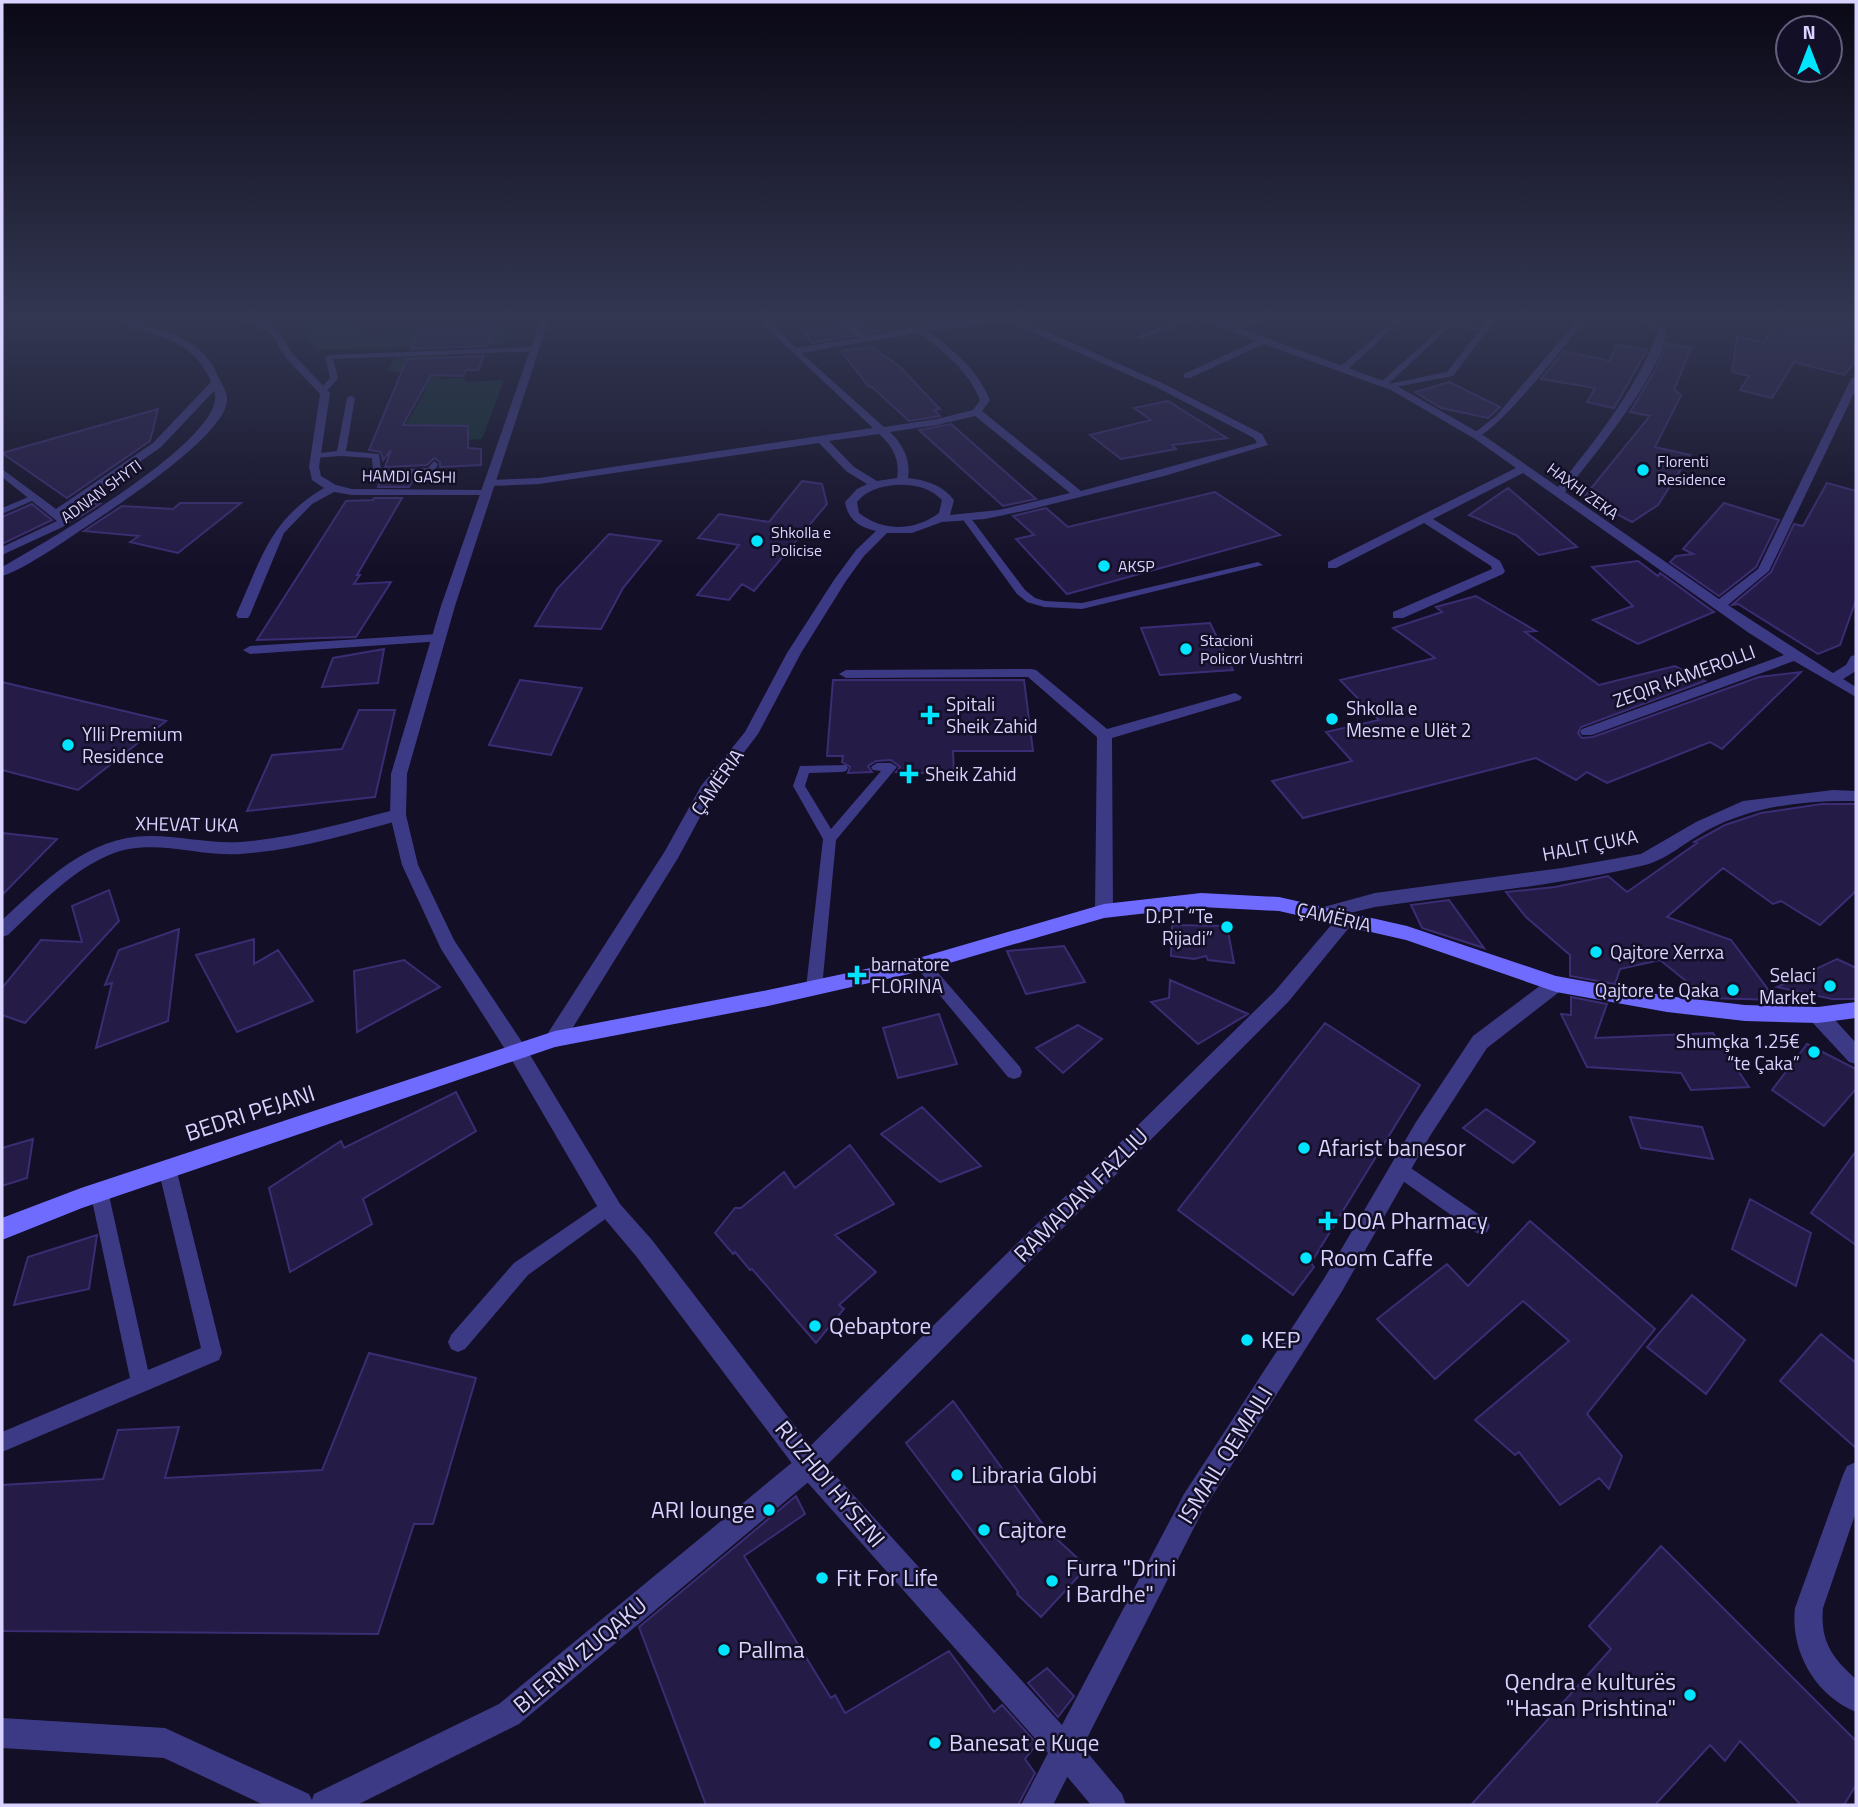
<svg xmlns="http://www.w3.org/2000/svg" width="1858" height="1807" font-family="'Titillium Web',sans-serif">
	<rect width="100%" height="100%" fill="#130f26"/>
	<path fill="#12302f" d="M368 317 358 333 505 327 503 344 317 350 297 320Z
		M446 353 436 366 445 367 435 375 441 376 440 379 465 378V382L504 380 482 439 423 442 429 425 406 424 426 389 399 388 410 373 387 371 397 355Z"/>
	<path fill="#241b47" stroke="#3b2d73" stroke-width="2" d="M425 316H499L487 346 411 349Z
		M792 316H833L852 336 812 343Z
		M849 316H887L888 329 867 333Z
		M1779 316H1828L1856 322V361L1844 375 1794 362 1772 398 1740 390 1749 376 1732 372 1737 337 1765 342Z
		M1666 343 1691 348 1674 390 1681 395 1655 447 1690 455 1658 505 1632 522 1584 497 1650 416 1630 412 1657 367Z
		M1616 345 1647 350 1614 408 1587 402 1595 388 1541 379 1564 351 1610 361Z
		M872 347 900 367 940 409 934 410 940 416 909 421 872 387H869L841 351Z
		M484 356 478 370H466L463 376 431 375 403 425 468 426V448L481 449V465L440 467V462L434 458 427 465 385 467 391 450 383 460 381 452 369 450 407 359Z
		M1449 382 1500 407 1488 418 1441 408 1415 392Z
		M1168 401 1227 438 1172 445 1176 449 1121 459 1090 435 1151 420 1134 408Z
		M158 409 150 441 67 498 2 453Z
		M951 424 994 462 1036 499 1003 506 919 430Z
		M415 476 409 487H378L381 479Z
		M802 481 822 484 827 504 754 591 742 584 729 600 697 595 739 545 698 538 719 514 769 522Z
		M1827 483 1856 491V600L1840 645 1818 654 1738 604 1732 605 1771 572 1794 524 1803 526Z
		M1508 488 1577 547 1539 555 1516 535 1469 515Z
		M1215 492 1280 535 1067 594 1016 539 1034 535 1013 516 1046 508 1068 527Z
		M374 498H402L357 575H360L354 584 391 582 356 637 257 640 346 501 373 500Z
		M86 503 100 504 73 521 68 515Z
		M180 503H241L178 553 130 542 139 536 84 531 122 506 173 509Z
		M1724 503 1779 520 1756 567 1719 596 1670 562 1676 556 1693 554 1683 549Z
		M32 504 52 520 2 544V517Z
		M609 534 661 541 623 588 601 629 535 626 557 589Z
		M1638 561 1658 576 1660 573 1714 612 1638 644 1593 620 1633 606 1592 567Z
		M1476 596 1536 631 1525 632 1599 685 1675 666 1705 681 1581 727 1578 733 1582 738 1593 737 1759 677 1801 672 1722 749 1710 742 1607 783 1587 772 1576 780 1536 758 1303 818 1272 781 1352 761 1326 732 1379 720 1340 680 1435 658 1393 628 1442 612 1436 607Z
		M1210 623 1233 670 1160 675 1141 628Z
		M384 649 378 683 322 687 333 658Z
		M520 680 582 688 551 755 489 745Z
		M833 680H1024L1033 751H953L954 774 896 772 900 767 891 760 876 761 868 766 872 772 848 773 850 767 842 762 843 756H827Z
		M2 682 166 721 78 790 2 770Z
		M359 710H395L375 797 247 811 272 755 342 749Z
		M1822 804H1856V891L1820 925 1781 901 1773 904 1723 868 1667 917 1731 940 1776 1000 1707 998 1660 960 1620 969 1615 984 1570 976V955L1526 917 1506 892 1555 887 1608 876 1627 892 1697 843 1694 842 1725 825 1761 813Z
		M2 833 57 839 2 895Z
		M109 890 119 921 25 1023 2 1015V988L41 940 82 942 72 906Z
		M1449 900 1484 948 1422 928 1411 905Z
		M1172 925 1227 926 1234 963 1208 960 1206 956 1194 959 1171 956Z
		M179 929 168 1021 96 1048 112 983 105 985 119 950Z
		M254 939V964L278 950 313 1001 237 1032 196 955Z
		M1064 946 1085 982 1026 994 1007 951Z
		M1837 959 1856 968V999H1832L1777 987Z
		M404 960 440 987 357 1032 354 971Z
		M1170 980 1248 1014 1198 1044 1151 1002 1169 998Z
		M1571 997 1607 1004 1595 1038 1713 1033 1749 1087 1691 1090 1681 1073 1587 1067 1561 1014 1571 1015Z
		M939 1014 957 1064 898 1078 883 1028Z
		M1325 1023 1420 1085 1311 1263 1314 1267 1293 1295 1178 1210Z
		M1078 1025 1102 1039 1063 1073 1036 1048Z
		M1807 1044 1856 1069V1089L1824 1126 1772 1090Z
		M456 1092 476 1131 363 1199 372 1224 290 1272 269 1188 341 1141 344 1148Z
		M922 1107 981 1166 940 1182 881 1134Z
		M1486 1109 1535 1142 1513 1163 1463 1128Z
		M1630 1117 1702 1127 1713 1159 1641 1148Z
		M33 1139 27 1178 2 1186V1148Z
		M850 1145 894 1204 835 1235 876 1272 839 1305 844 1309 816 1343 752 1269 750 1270 735 1252 733 1254 715 1233 735 1208H741L784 1172 795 1188Z
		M1856 1151V1245L1811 1213Z
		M1750 1199 1811 1233 1796 1286 1732 1249Z
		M1530 1221 1655 1329 1587 1414 1622 1456 1609 1489 1599 1478 1560 1505 1519 1452 1515 1455 1475 1420 1569 1341 1523 1301 1435 1379 1377 1319 1447 1264 1468 1286Z
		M97 1235 89 1289 14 1305 28 1257Z
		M1692 1295 1745 1340 1706 1394 1647 1347Z
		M1821 1334 1856 1363V1448L1780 1381Z
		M369 1353 476 1378 433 1524H414L378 1634 2 1631V1485L103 1479 118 1430 179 1427 165 1478 322 1470Z
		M953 1401 1047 1530 1087 1567 1041 1617 1017 1594 1018 1592 906 1443Z
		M796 1496 805 1514 744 1556 831 1698 835 1695 845 1713 949 1651 994 1712 1002 1705 1037 1744 1025 1759 1035 1773 1018 1805H706L639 1627Z
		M1661 1546 1856 1741V1785L1844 1805H1801L1740 1741 1725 1761 1710 1745 1655 1805H1471L1611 1649 1589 1626Z
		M1047 1668 1074 1696 1058 1717 1028 1683Z"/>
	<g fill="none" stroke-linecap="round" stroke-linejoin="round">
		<path fill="#3d3a85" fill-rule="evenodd" d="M345 316 292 320 289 318 291 316Z
			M1189 316H1199L1142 339 1135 337Z
			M1399 316H1406L1346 371H1340V367Z
			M1454 316H1461L1456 322 1482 328 1491 316H1498L1453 376 1390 388 1381 386V382ZM1452 325 1479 331 1447 372 1388 384Z
			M1581 316H1588C1572 337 1494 438 1473 438V434L1497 415Z
			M534 347H537V351L333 359 338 378 326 392 319 390 330 378 325 357 329 355Z
			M351 396 355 398 346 451 379 454 381 470 428 468 434 461 438 464 434 472 381 476 373 472 372 458 341 456 313 458V454L337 451 347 398Z
			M31 496 39 498 2 514V508Z
			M964 517H970L1025 590 1035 598 1045 601 1082 603 1258 562 1263 565 1082 609 1044 607 1027 602 1017 594 964 521Z
			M877 763H891L897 767 836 840 822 988 819 992 814 994 809 992 806 988 823 839 793 786 800 766 846 765 848 768 846 771 842 772 809 773 805 786 831 829 881 771 873 770 871 767Z
			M922 958 927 960 1020 1067 1022 1072 1020 1077 1014 1079 1008 1077 917 968 915 964 917 960Z
			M167 1160 173 1162 176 1168 222 1353 219 1360 2 1452V1432L130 1378 90 1191 93 1185 99 1183 105 1185 108 1191 148 1370 201 1348 158 1168 161 1162Z
			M1399 1160 1487 1220 1490 1226 1487 1232 1481 1235 1475 1232 1393 1174 1390 1168 1393 1162Z
			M609 1198 615 1200 618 1206 615 1212 528 1275 465 1349 458 1352 451 1349 448 1342 451 1335 514 1263Z"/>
		<path fill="#3d3a85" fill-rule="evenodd" d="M132 316H141L135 323C167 331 203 340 217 374 220 381 226 389 227 398 230 431 128 498 102 516 79 531 25 570 2 576V567C39 546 232 436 214 391L161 447 64 515 71 522 69 524 2 555V547L57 521 2 477V469L56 509 153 443 211 382C197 345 164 336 128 327L126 322Z
			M234 316H246L276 328 293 354 330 393 319 467 321 476 336 485 352 489 486 490 492 493 490 495H352L334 492 312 504 284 533 250 615 248 618H238L236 615C261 560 269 520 324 488L312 480 309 467 320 394 286 358 270 332Z
			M754 316H763L796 348 857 338 836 316H845L866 336C917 328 974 310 1025 322L1162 383 1262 434 1268 445 1164 476 1028 510 985 519 942 522 912 533H887L864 556 846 581 801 653 758 734 713 793 678 858 562 1045 555 1047 548 1045 545 1039 548 1033 665 851 701 786 745 732 787 653 834 580 856 550 876 531C859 527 848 520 845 502L857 489 867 484 846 471 819 443 539 484 489 486 483 483 489 480 539 478 873 428ZM1001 322 1019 326 1156 387 1254 438 1257 443 1081 491 982 411 990 400C977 369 954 351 928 331ZM919 333C944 352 968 370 980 400L973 410 937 419 884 427 801 353ZM975 416 1070 493 999 510 950 515 954 500C942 485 927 480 908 478 911 461 903 444 890 432L937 425ZM879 434C893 446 900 460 897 478L877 481 854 467 829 441ZM895 485C913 484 929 487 942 500L939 513C915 531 883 532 859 513L857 502C867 490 879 487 895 485Z
			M1193 316C1207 316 1217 323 1231 325 1241 327 1260 316 1274 316L1242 329 1397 386 1483 435 1558 487C1597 438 1635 391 1658 332L1629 316H1640L1666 329C1668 366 1590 461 1565 492L1719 599 1758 569 1851 379 1856 376V389L1769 571 1728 605 1833 673 1846 665 1851 656 1856 655V671L1843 679 1856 687V697L1794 661 1592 735H1582L1580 732 1582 729 1784 655 1749 633 1523 473 1433 519 1500 561 1505 571 1503 574 1403 618H1393V612L1492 569 1491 566 1424 523 1336 568H1328V562L1516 468 1475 439 1391 390 1264 344 1190 378H1184V374L1256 341Z
			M438 634 443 635V641L250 654 243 650 250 646Z
			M1031 669 1036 670 1107 729 1235 693 1242 697 1240 700 1112 738 1113 911 1110 916H1098L1095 911 1097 737 1028 677 846 678 839 674 846 670Z
			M1833 790 1856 791V801C1805 800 1752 806 1706 831 1687 841 1666 860 1645 865 1557 886 1465 894 1375 907L1350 913 1355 919 1352 924 1289 1001 818 1474 519 1724 357 1805H264L164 1758 2 1748V1718L165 1728 309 1794 312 1800 314 1794 499 1704 800 1456 1275 991 1338 917 1326 920 1320 918 1317 913 1320 908 1375 893 1562 868 1641 854 1696 822 1743 801Z
			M398 809 406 815 404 819C351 834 296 850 241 854 199 857 155 838 114 853 72 869 40 905 8 935L2 937V920C45 881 89 835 151 836 181 836 211 844 241 842 294 838 347 822 398 809Z
			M1818 1007 1825 1009 1856 1043V1064L1849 1062 1811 1021 1808 1015 1811 1009Z
			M1856 1462V1512L1823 1608C1820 1641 1832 1658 1856 1679V1712C1815 1695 1790 1651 1795 1608L1843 1475 1847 1466Z
			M1065 1735 1076 1739 1122 1794 1126 1805H1091L1054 1761 1050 1750 1054 1739Z"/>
		<path fill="#3d3a85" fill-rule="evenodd" d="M542 316H550L455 606 407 774 406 815 418 865 454 940 524 1045 620 1204 652 1240 818 1456 1062 1725 1184 1494 1325 1277 1416 1122 1473 1036 1549 979 1556 976 1563 979 1565 984 1563 989 1487 1048 1430 1136 1341 1293 1202 1512 1053 1805H1021L1048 1753 800 1474 636 1256 604 1218 510 1057 441 949 402 865 390 815 391 774 441 606Z"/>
		<path fill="#6f6bff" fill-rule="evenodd" d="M1201 893 1279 897 1407 926 1556 976 1667 996 1745 1005 1818 1007 1856 1002V1018L1818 1023 1745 1021 1667 1012 1556 992 1406 940 1279 911 1201 907 1104 918 922 971 768 1006 555 1047 82 1208 2 1240V1218L81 1188 555 1031 768 990 922 957 1104 904Z"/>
	</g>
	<linearGradient id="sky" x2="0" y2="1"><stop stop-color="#0a0815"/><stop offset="0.56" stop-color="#333752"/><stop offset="1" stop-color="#333752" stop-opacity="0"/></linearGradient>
	<rect width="1858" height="569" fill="url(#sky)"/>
	<g fill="#00e5ff" stroke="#130f26" stroke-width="2.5">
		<circle cx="1643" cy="470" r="7"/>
		<circle cx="757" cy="541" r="7"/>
		<circle cx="1104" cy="566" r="7"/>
		<circle cx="1186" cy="649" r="7"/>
		<path d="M926.5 704.5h7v7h7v7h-7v7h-7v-7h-7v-7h7z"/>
		<circle cx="1332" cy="719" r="7"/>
		<circle cx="68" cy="745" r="7"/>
		<path d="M905.5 763.5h7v7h7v7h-7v7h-7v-7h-7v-7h7z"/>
		<circle cx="1227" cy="927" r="7"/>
		<circle cx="1596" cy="952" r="7"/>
		<path d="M853.5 964.5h7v7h7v7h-7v7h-7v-7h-7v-7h7z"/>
		<circle cx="1830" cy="986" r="7"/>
		<circle cx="1733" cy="990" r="7"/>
		<circle cx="1814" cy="1052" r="7"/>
		<circle cx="1304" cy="1148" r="7"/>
		<path d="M1324.5 1210.5h7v7h7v7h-7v7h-7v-7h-7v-7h7z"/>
		<circle cx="1306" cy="1258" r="7"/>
		<circle cx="815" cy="1326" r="7"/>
		<circle cx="1247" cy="1340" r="7"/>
		<circle cx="957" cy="1475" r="7"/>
		<circle cx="769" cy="1510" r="7"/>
		<circle cx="984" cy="1530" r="7"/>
		<circle cx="822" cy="1578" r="7"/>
		<circle cx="1052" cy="1581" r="7"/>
		<circle cx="724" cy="1650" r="7"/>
		<circle cx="1690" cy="1695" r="7"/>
		<circle cx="935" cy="1743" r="7"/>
	</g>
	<g text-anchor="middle" stroke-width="5" stroke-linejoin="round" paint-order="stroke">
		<g font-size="16" fill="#d9d4ff" stroke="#130f26" text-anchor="start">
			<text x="1657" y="467">Florenti<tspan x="1657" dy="18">Residence</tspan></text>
			<text x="771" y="538">Shkolla e<tspan x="771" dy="18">Policise</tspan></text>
			<text x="1118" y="572">AKSP</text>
			<text x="1200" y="646">Stacioni<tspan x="1200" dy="18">Policor Vushtrri</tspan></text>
		</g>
		<g font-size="16" fill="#d9d4ff" stroke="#130f26">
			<text transform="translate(409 476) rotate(1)" y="6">HAMDI GASHI</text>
			<text transform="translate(101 491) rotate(-36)" y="6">ADNAN SHYTI</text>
			<text transform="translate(1583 491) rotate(36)" y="6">HAXHI ZEKA</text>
		</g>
		<g font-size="19" fill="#d9d4ff" stroke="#130f26">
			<text transform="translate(1684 676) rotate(-20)" y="7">ZEQIR KAMEROLLI</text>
			<text transform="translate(717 782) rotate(-55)" y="7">ÇAMËRIA</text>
			<text transform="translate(187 824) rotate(1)" y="7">XHEVAT UKA</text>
			<text transform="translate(1590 845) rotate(-11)" y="7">HALIT ÇUKA</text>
			<text transform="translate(1334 917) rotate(13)" y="7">ÇAMËRIA</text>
		</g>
		<g font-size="19" fill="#d9d4ff" stroke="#130f26" text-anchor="start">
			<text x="946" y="711">Spitali<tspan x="946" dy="22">Sheik Zahid</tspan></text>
			<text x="1346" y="715">Shkolla e<tspan x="1346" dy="22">Mesme e Ulët 2</tspan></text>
			<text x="82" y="741">Ylli Premium<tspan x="82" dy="22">Residence</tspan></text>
			<text x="925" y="781">Sheik Zahid</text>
			<text x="1213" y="923" text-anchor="end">D.P.T “Te<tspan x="1213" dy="22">Rijadi”</tspan></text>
			<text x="1610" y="959">Qajtore Xerrxa</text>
			<text x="871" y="971">barnatore<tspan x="871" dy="22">FLORINA</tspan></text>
			<text x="1816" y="982" text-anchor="end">Selaci<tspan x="1816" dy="22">Market</tspan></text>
			<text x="1719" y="997" text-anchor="end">Qajtore te Qaka</text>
			<text x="1800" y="1048" text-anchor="end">Shumçka 1.25€<tspan x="1800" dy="22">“te Çaka”</tspan></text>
		</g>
		<g font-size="23" fill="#d9d4ff" stroke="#130f26">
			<text transform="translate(250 1113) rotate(-18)" y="8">BEDRI PEJANI</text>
			<text transform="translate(1081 1195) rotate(-45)" y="8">RAMADAN FAZLIU</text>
			<text transform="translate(1225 1455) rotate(-58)" y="8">ISMAIL QEMAJLI</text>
			<text transform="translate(830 1484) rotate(50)" y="8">RUZHDI HYSENI</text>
			<text transform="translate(580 1655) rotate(-40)" y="8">BLERIM ZUQAKU</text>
		</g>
		<g font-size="23" fill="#d9d4ff" stroke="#130f26" text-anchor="start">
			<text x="1318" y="1156">Afarist banesor</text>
			<text x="1342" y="1229">DOA Pharmacy</text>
			<text x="1320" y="1266">Room Caffe</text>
			<text x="829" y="1334">Qebaptore</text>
			<text x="1261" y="1348">KEP</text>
			<text x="971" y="1483">Libraria Globi</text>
			<text x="755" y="1518" text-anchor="end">ARI lounge</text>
			<text x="998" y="1538">Cajtore</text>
			<text x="1066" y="1576">Furra "Drini<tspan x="1066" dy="26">i Bardhe"</tspan></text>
			<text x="836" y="1586">Fit For Life</text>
			<text x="738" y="1658">Pallma</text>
			<text x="1676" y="1690" text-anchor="end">Qendra e kulturës<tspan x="1676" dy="26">"Hasan Prishtina"</tspan></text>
			<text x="949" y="1751">Banesat e Kuqe</text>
		</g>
	</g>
	<rect width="1858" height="1807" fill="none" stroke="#d9d4ff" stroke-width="7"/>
	<g transform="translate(1809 49)"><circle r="33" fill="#130f26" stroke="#625e7d" stroke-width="2"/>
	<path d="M0-5L12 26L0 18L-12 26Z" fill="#00e5ff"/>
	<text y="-10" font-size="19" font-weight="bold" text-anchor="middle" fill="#d9d4ff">N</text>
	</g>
</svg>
